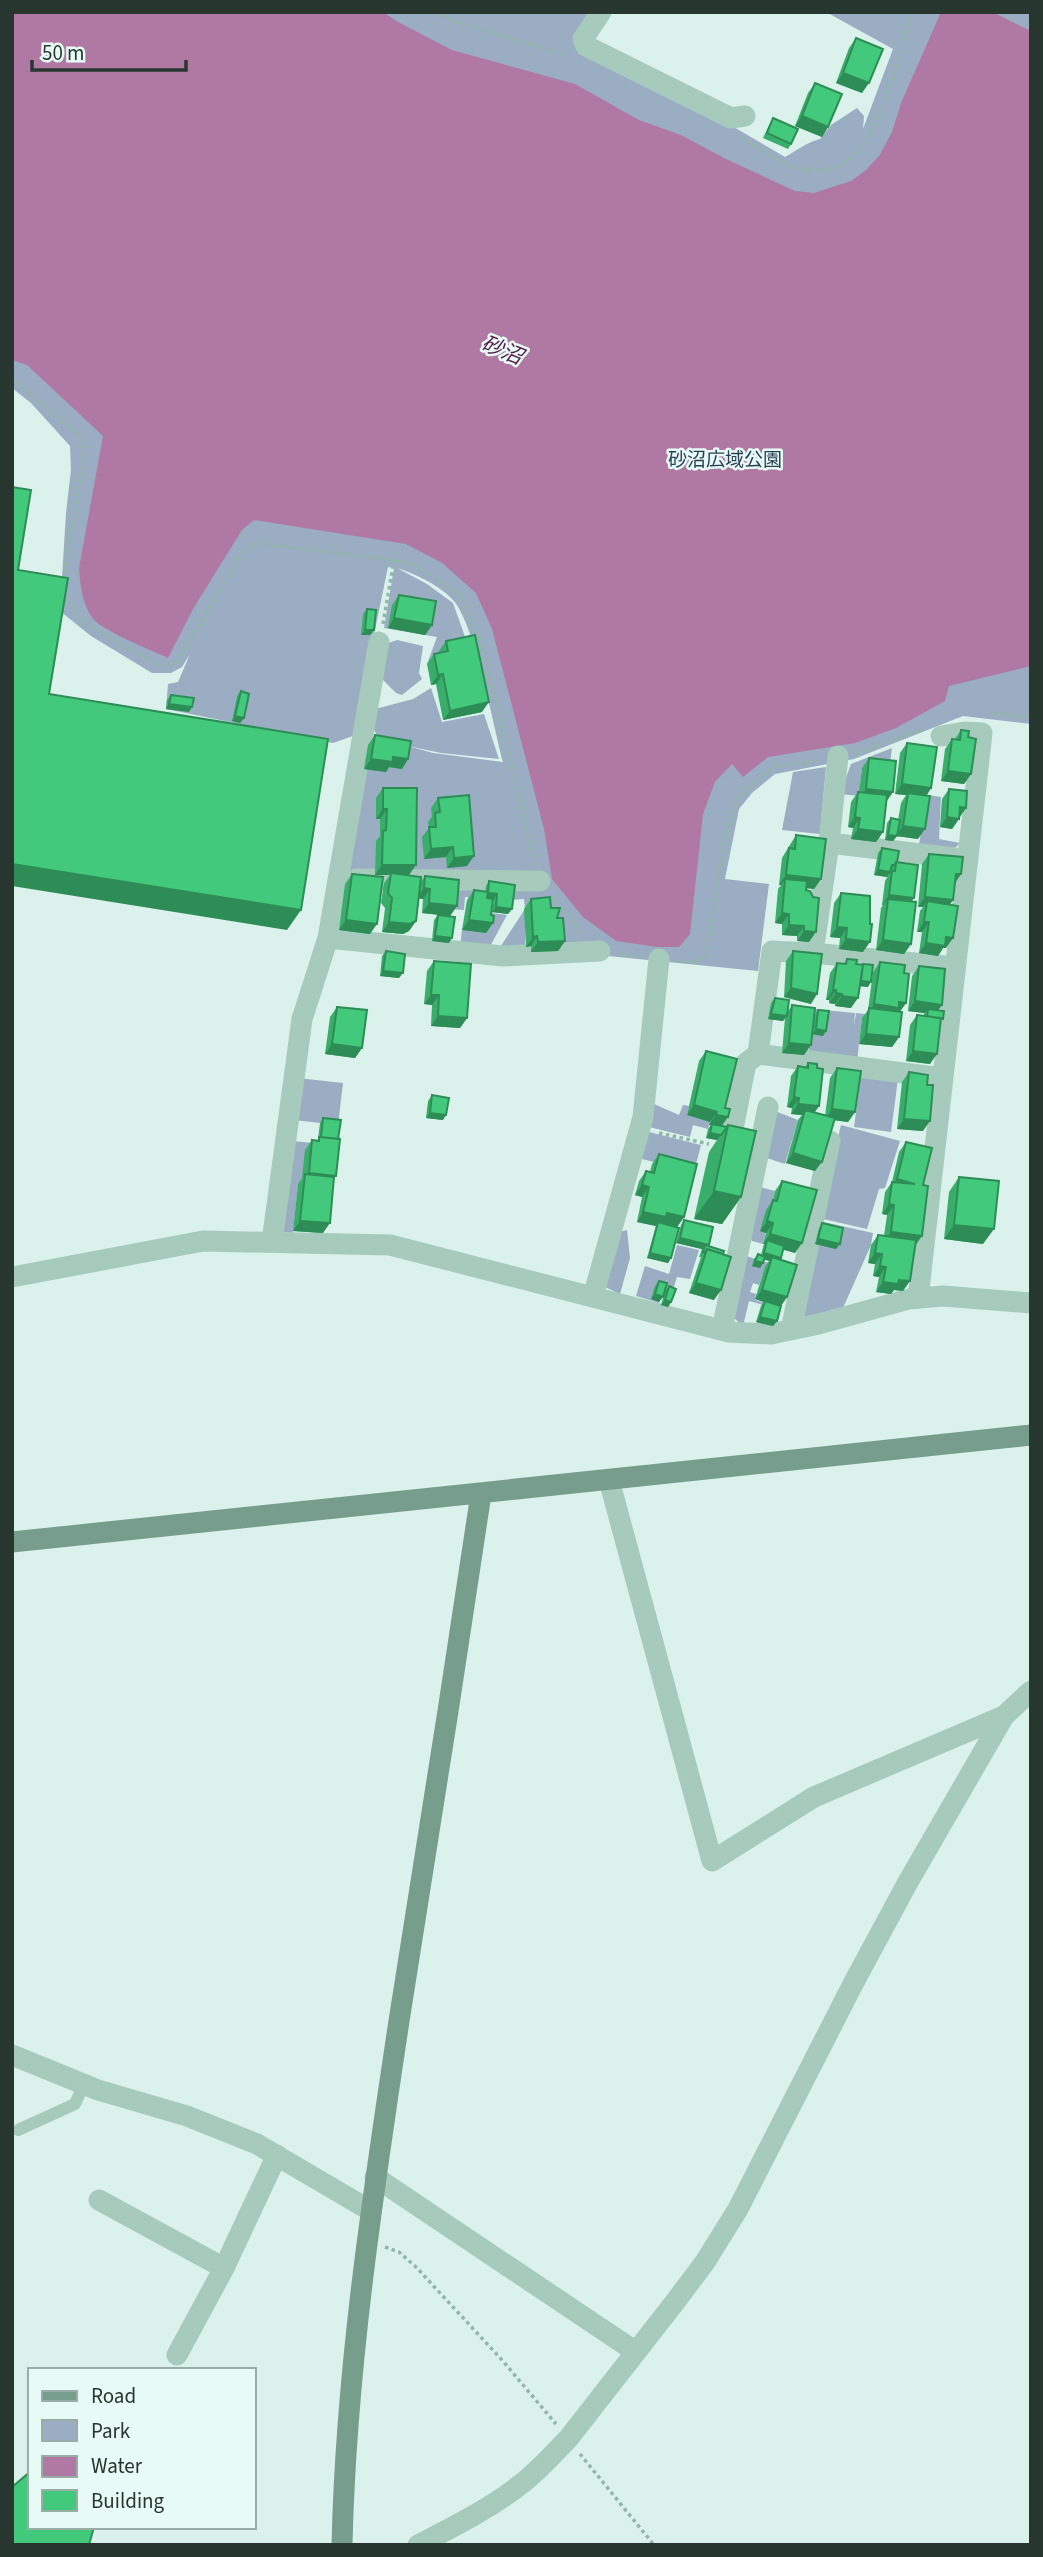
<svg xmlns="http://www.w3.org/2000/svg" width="1043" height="2557" font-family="'Source Sans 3','Noto Sans JP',sans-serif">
	<rect width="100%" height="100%" fill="#daf2eb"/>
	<path fill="#9aadc2" d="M12 12H586L593 17 582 38 785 157C796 151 807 142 820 139L831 125 857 108 864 116 863 129 893 49 826 12H1031V724L963 716 854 759 775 774 752 793 739 809 725 879 769 884 758 971 558 951 525 909V945L497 952 525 909 524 899 511 900 510 887 343 877 369 736 399 743 378 737 371 724V717L379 708 413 699 431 688 442 722 484 714 499 759 441 753 408 746 433 753 503 762C494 728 474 622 453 600 440 586 416 574 397 568L427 584 453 603 468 645 440 651 441 661 427 664 437 637 384 628 394 568 388 567 353 736 333 743 166 709 168 684 178 682 190 654 182 667 171 673H152L91 636 60 611 66 513 71 470 70 446 31 403 12 388Z
		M397 640 423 646 419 673 422 679 402 695 396 693 380 677 388 643Z
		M892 748 889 771 862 768 859 796 840 794 851 764Z
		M826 767 820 834 782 830 793 772Z
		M928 795 941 797 939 839 960 843 953 850 919 844Z
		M453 882 486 884 485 899H493L492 913 507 915 487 952 460 948 462 930 486 933 481 899 465 897 464 910 451 909Z
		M813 1009 855 1013 854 1027 856 1013 865 1014 864 1018H862L857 1062 808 1057Z
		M861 1074 898 1079 891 1132 854 1127Z
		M298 1078 343 1083 338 1125 294 1120Z
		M654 1104 679 1115 683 1105 689 1106 687 1115 710 1122 708 1129 693 1125 690 1137 649 1127Z
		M775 1111 798 1120 785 1164 764 1157Z
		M841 1125 900 1141 885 1188 879 1189 867 1229 819 1218Z
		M645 1131 701 1145 694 1172 638 1158Z
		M292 1141 313 1143 302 1185H298L293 1233 282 1232Z
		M760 1187 775 1191 763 1244 752 1241 749 1236Z
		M819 1221 873 1233 871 1245 843 1308 804 1317Z
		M627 1230 630 1258 620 1294 605 1287 620 1232Z
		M677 1245 699 1250 690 1279 677 1277 672 1293 665 1291 667 1279 659 1303 636 1296 645 1266 669 1274Z
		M746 1256 792 1270 765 1268 759 1285 753 1283 750 1292 756 1294 755 1300 780 1307V1310L749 1301 743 1326 732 1316Z"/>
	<path fill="#b079a4" d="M12 12H383L398 22 452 50 575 84 639 120 681 135 726 159 795 191 814 193 851 181 866 170 879 156 892 132 901 103 941 12H992L1031 31V666L949 686 945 701 896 728 855 743 768 757 743 777 732 764 715 782 703 814 690 934 679 947H657L616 941 583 917 552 879 544 829 492 629 476 593 442 563 406 544 254 520 242 530 193 609 168 658C151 650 99 630 91 616 82 602 80 584 79 568L103 436 27 365 12 360Z"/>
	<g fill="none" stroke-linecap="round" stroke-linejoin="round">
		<path stroke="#90b7a8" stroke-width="3.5" stroke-dasharray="3.5 3.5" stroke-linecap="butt" d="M435 12 456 22 566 55
			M740 137C760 148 785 169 808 170 815 170 828 170 835 167 878 153 899 52 912 12
			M12 381 20 385 84 440V452L65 567V583
			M64 594 83 623 161 666 177 663 241 553 254 543 394 560 414 565 460 595 481 642 534 860
			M383 624 394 560
			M991 713 1031 717
			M856 753 921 730
			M552 897 581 932
			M619 954 639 957
			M678 961 693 962 706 955 724 843 738 797 773 767 817 760
			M659 1133 709 1144
			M385 2247 399 2252 416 2267 502 2360 556 2424
			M580 2454 654 2545"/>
		<path stroke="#a6cbbd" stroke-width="12" d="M18 2130 75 2104 84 2084"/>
		<path stroke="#a6cbbd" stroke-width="21" d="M601 12 583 39 586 46 731 118 745 116
			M838 756 829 843 955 858
			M829 843 813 953 955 967
			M356 879 540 881
			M328 938 503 956 600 951
			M758 1054 934 1077
			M759 1151 730 1144 746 1063 758 1054 772 951 813 953
			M272 1242 302 1019 328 938 379 642
			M12 1277 203 1241 390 1245 729 1332 771 1334 819 1324 909 1299 943 1296 1031 1303
			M593 1297 643 1117 659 959
			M918 1298 982 733 965 732 941 736
			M722 1330 768 1107
			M791 1330 830 1141
			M609 1480 712 1861 814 1797 1004 1716
			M12 2055 98 2090 187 2116 257 2144 371 2211
			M375 2177 636 2352
			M99 2200 224 2268
			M177 2355 224 2268 277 2155
			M418 2545C455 2526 493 2507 525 2481 541 2468 554 2453 568 2439L675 2302 705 2262 738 2209 854 1982 908 1882 1004 1716 1031 1691"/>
		<path stroke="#779e8d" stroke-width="21" d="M12 1542 1031 1435
			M342 2545C346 2369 373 2194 399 2021 427 1845 455 1670 481 1494"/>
	</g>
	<path fill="#39ad6a" d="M856 38 862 93 836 83 849 48Z
		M815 83 828 127 822 137 795 126 808 93Z
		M773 118 791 144 788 149 763 138 770 123Z
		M399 595 432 625 425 635 388 628 392 605Z
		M367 609 374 630 370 635H361L363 614Z
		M446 641 482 712 443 720 436 684 431 685 427 664 434 654 440 653 439 651Z
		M241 691 244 718 240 723 232 721 237 696Z
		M171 695 192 707 189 712 166 709 167 700Z
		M961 730 968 737 971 774 964 784 941 781 945 749 952 739H955Z
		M375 735 408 759 402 769 389 767 386 772 364 769 368 745Z
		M907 743 931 788 926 796 918 839 897 836 893 841 885 840 887 823 891 818 898 820 901 803 906 795 895 794 900 753Z
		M869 758 893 792 887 800 883 832 876 842 851 839 853 828 848 827 851 802 858 792H859L862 768Z
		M383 788 409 875 420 883 425 876 457 906 450 916 422 913 423 899 418 898 416 921 409 931 403 934 382 932 385 908 381 903 384 883 390 875H375L376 841 380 836V819H376V798Z
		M949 789 966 808 952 829 940 827 942 799Z
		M438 798 467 866 447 868 446 857 424 859 422 837 429 828 428 822 432 817 431 808Z
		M796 835 821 879 814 889 807 888 809 942 797 941V936L782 935V924L775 923 778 889 781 885H779L782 858Z
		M882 848 897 862 911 902V944L904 954 876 950 881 908 883 905H882L885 881 889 874 887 877 874 875 878 853Z
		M929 854 961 874 955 883 953 900 950 904 946 948H943L938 956 919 953 922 932H917L920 911 923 907H918L922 864Z
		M352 874 370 934 339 930 345 884Z
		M489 881 512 909 508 914 492 912 494 899 487 898 493 923 486 933 462 930 467 900 474 890 485 892 486 886Z
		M841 893 870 924 863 952 839 949 840 938 830 937 834 903Z
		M531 899 551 908 557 918 565 941 558 951 531 952V946L526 947 524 909Z
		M438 915 449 943 432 941 434 920Z
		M386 951 399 978 380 976 382 956Z
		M793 951 811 1004 784 997 786 961Z
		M847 959 856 964 868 987 860 986 851 1008 835 1006V1004L829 1003V1000H826L830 973 837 963 844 964Z
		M434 961 467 1018 460 1028 431 1026 432 1005 424 1004 427 971Z
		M880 962 904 973 906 1003 900 1011 899 1037 892 1047 859 1044 862 1018 868 1010 873 972Z
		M919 966 938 1010 940 1022 930 1064 906 1061 910 1025 917 1015 924 1016V1013L908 1011 912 976Z
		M775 998 787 1013 792 1005 804 1055 782 1053 785 1018 783 1021 768 1019 771 1003Z
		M337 1007 362 1048 355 1058 325 1054 330 1017Z
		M818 1010 823 1036 812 1034 815 1015Z
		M706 1051 725 1108 722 1126 727 1127 728 1125 741 1197 722 1224 694 1219 709 1152 717 1140 706 1138 708 1129 711 1125H709L710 1122 687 1115 699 1061Z
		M808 1063 819 1106 814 1113 825 1116 830 1078 837 1068 855 1112 848 1122 834 1120 815 1171 786 1163 798 1120 802 1115 791 1114 792 1108 787 1107 791 1076 798 1066 805 1067Z
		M909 1072 923 1131 897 1129 902 1082Z
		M432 1095 443 1120 426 1118 428 1101Z
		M323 1118 334 1179 323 1233 293 1231 298 1184 302 1178 305 1150 312 1140 317 1141 318 1139 320 1123Z
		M906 1142 923 1185 915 1246 903 1291 894 1290 891 1294 876 1292 879 1277 873 1276 875 1264 868 1263 871 1245 878 1235 884 1236 887 1215 882 1214 885 1192 892 1182 899 1152Z
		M659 1154 684 1217 677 1227 671 1258 668 1263 647 1258 656 1226 637 1222 642 1197 635 1195 639 1181 646 1171 650 1172 652 1164Z
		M959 1177 983 1244 944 1239 949 1192Z
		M782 1181 795 1253 783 1249 779 1260 787 1297 781 1306 777 1321 773 1326 756 1322 761 1306 764 1302 755 1299 765 1267 769 1261 765 1259 760 1268 752 1266 754 1259 758 1254 761 1255 764 1244H763L766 1233 760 1231 766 1210 773 1200 775 1191Z
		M684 1220 709 1245 708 1246 714 1300 689 1293 701 1257H699L702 1249 676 1243 681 1225Z
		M822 1223 840 1244 836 1249 815 1244 819 1228Z
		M659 1281V1302L651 1299 655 1286Z
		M669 1286 671 1302 668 1307 661 1305 665 1291Z"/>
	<path fill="#2e8d56" d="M843 73 869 83 862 93 836 83Z
		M802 116 828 127 822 137 795 126Z
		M394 618 432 625 425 635 388 628Z
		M365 630H374L370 635H361Z
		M443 674 436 684 431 685 438 675Z
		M489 702 482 712 443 720 450 711Z
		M169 704 192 707 189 712 166 709Z
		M235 716 244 718 240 723 232 721Z
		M393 757 408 759 402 769 389 767 386 772 364 769 371 759Z
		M948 771 971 774 964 784 941 781Z
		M902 784 931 788 925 798 908 793 906 795 895 794Z
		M866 789 893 792 886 802 859 799Z
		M960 807 966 808 959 817Z
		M383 809H387L380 819H376Z
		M855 817 860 818 853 828 848 827Z
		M947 817 959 819 952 829 940 827Z
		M903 826 925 829 918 839 896 836Z
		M858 829 883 832 876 842 851 839Z
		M888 835 897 836 893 841 885 840Z
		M453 847 446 857 424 859 431 849Z
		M474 856 467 866 447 868 454 858Z
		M12 864 301 910 287 930 12 886Z
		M382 865H416L409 875H375Z
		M878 870 890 872 887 877 874 875Z
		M956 874H961L954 884Z
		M786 875 821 879 814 889 785 886V879L781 885H779Z
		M424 888 430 889 423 899 417 898Z
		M488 893 497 894 494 899 485 898Z
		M889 895 914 898 907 908 888 899 883 905H882Z
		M925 897 953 900 946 910 927 901 923 907H918Z
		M429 903 457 906 450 916 422 913Z
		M496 907 512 909 508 914 492 912Z
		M782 913 789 914 782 924 775 923Z
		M346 920 377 924 370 934 339 930Z
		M469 920 493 923 486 933 462 930Z
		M416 921 409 931 403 934 382 932 389 922Z
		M924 922H929L922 932H917Z
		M789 925 804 926 797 936 782 935Z
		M837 927 847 928 840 938 830 937Z
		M804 931 816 932 809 942 797 941Z
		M435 936 452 938 449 943 432 941Z
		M537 936 531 946 526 947 533 937Z
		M946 937 953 938 946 948H943L938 956 919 953 926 943Z
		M846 939 870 942 863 952 839 949Z
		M883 940 911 944 904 954 876 950Z
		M565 941 558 951 531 952 538 942Z
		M383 971 403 973 399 978 380 976Z
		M861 981 871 982 868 987 858 986Z
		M791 988 817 994 811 1004 784 997Z
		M833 990H836L829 1000H826Z
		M836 993 842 994 835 1004 829 1003Z
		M431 995H439L432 1005 424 1004Z
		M842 996 858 998 851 1008 835 1006Z
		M915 1001 942 1005 935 1015 928 1009 924 1013 908 1011Z
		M899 1002 906 1003 899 1013 869 1012 874 1004Z
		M771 1014 787 1016 783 1021 768 1019Z
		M438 1016 467 1018 460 1028 431 1026Z
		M816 1029 826 1031 823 1036 812 1034Z
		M866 1034 899 1037 892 1047 859 1044Z
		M789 1043 811 1045 804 1055 782 1053Z
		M332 1044 362 1048 355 1058 325 1054Z
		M913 1051 937 1054 930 1064 906 1061Z
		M794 1097 799 1098 792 1108 787 1107Z
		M798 1104 819 1106 812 1116 805 1110 802 1115 791 1114Z
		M694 1105 717 1112 710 1122 687 1115Z
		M832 1109 855 1112 848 1122 825 1119Z
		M430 1113 446 1115 443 1120 426 1118Z
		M716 1115 728 1117 721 1127 709 1125Z
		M904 1119 930 1121 923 1131 897 1129Z
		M710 1133 721 1135 717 1140 706 1138Z
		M793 1153 822 1162 815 1171 786 1163Z
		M897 1179 915 1184 891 1187Z
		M642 1185 649 1187 642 1197 635 1195Z
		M714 1191 741 1197 722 1224 694 1219Z
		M889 1204 894 1205 887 1215 882 1214Z
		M643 1212 667 1213 684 1217 677 1227 658 1222 656 1226 637 1222Z
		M300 1221 330 1223 323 1233 293 1231Z
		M767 1221 773 1223 766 1233 760 1231Z
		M954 1225 994 1229 983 1244 944 1239Z
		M891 1232 922 1236 915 1246 884 1242Z
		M770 1234 802 1243 795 1253 766 1245 767 1240 764 1244H763Z
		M680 1238 709 1245 705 1250V1245L702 1249 676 1243Z
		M818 1239 840 1244 836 1249 815 1244Z
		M650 1253 671 1258 668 1263 647 1258Z
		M764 1253 781 1258 777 1263 772 1257 769 1261 760 1258Z
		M875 1253 882 1254 875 1264 868 1263Z
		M755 1261 763 1263 760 1268 752 1266Z
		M880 1266 886 1267 879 1277 873 1276Z
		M899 1280 910 1281 903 1291 894 1290 891 1294 876 1292 883 1282Z
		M696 1283 721 1290 714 1300 689 1293Z
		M762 1290 787 1297 780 1307 755 1299Z
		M655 1294 663 1297 659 1302 651 1299Z
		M665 1300 671 1302 668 1307 661 1305Z
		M760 1317 777 1321 773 1326 756 1322Z"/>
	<path fill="#42c97b" stroke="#2e8d56" stroke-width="2" d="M856 38 883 49 869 83 843 73Z
		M815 83 842 94 828 127 802 116Z
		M773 118 798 129 791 144 767 133Z
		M12 487 31 490 18 570 68 578 49 694 328 739 301 910 12 864Z
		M399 595 436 601 432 625 394 618Z
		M367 609 376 610 374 630H365Z
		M475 635 489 702 450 711 443 674 438 675 434 654 448 651 446 641Z
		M241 691 249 694 244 718 235 716Z
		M171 695 194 698 192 707 169 704Z
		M961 730 969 731 968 737 976 739 971 774 948 771 952 739 960 740Z
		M375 735 411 741 408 759 393 757V762L371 759Z
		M907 743 937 747 931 788 902 784Z
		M869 758 896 761 893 792 866 789Z
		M383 788H417L416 865H382L383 831 386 830 387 809H383Z
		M949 789 967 791 966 808 960 807 959 819 947 817Z
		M858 792 887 795 883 832 858 829 860 818 855 817Z
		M908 793 930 796 925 829 903 826Z
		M469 795 474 856 454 858 453 847 431 849 429 827H436L435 813 440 812 438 798Z
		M891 818 900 820 897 836 888 835Z
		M796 835 826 839 821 879 786 875 789 848 795 849Z
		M882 848 899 851 897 862 894 865H892L890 872 878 870Z
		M929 854 963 857 961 874H956L953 900 925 897Z
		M896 862 918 865 914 898 889 895 892 871H895Z
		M391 873 421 877 416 921 410 924 389 922 392 898 388 893Z
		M352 874 383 877 377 924 346 920Z
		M425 876 459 880 457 906 429 903 430 889 424 888Z
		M785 879 807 881 806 890 810 891 813 897 819 898 816 932 804 931V926L789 925V914L782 913Z
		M489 881 515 885 512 909 496 907 497 894 488 893Z
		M474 890 488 892 487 898 493 899 491 915 494 916 493 923 469 920Z
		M841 893 870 896V924H872L870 942 846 939 847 928 837 927Z
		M550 897 551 908H560L557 918H563L565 941 538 942 537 936 533 937 531 899Z
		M888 899 916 902 911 944 883 940Z
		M927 901 958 906 953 938 946 937 945 946 926 943 929 922H924Z
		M438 915 455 917 452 938 435 936Z
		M386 951 405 954 403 973 383 971Z
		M793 951 822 954 817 994 791 988Z
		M847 959 857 960 856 964 863 965 858 998 842 996V994L836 993V990H833L837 963 846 964Z
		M434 961 471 964 467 1018 438 1016 439 995H431Z
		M880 962 905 965 904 973 909 974 906 1003 899 1002V1008L874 1004Z
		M863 964 873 965 871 982 861 981Z
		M919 966 945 969 942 1005 915 1001Z
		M775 998 789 1000 787 1016 771 1014Z
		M792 1005 815 1008 811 1045 789 1043Z
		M337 1007 367 1010 362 1048 332 1044Z
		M869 1008 902 1012 899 1037 866 1034Z
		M928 1009 944 1011 943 1019 927 1016Z
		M818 1010 829 1011 826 1031 816 1029Z
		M917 1015 941 1018 937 1054 913 1051Z
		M706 1051 737 1059 725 1108 730 1109 728 1117 716 1115 717 1112 694 1105Z
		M808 1063 817 1064V1068L823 1069 819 1106 798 1104 799 1098 794 1097 798 1066 808 1068Z
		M837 1068 861 1071 855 1112 832 1109Z
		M909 1072 928 1075 927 1085H933L930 1121 904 1119Z
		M432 1095 449 1098 446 1115 430 1113Z
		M805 1110 835 1118 822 1162 793 1153Z
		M323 1118 341 1120 338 1139 321 1137Z
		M712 1124 727 1127 721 1135 710 1133Z
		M728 1125 756 1131 741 1197 714 1191Z
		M319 1137 340 1139 336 1176 309 1173 312 1140 319 1141Z
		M906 1142 932 1148 923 1185 928 1186 922 1236 891 1232 894 1205 889 1204 892 1182 915 1184 897 1179Z
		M659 1154 697 1164 684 1217 667 1213 666 1217 643 1212 649 1187 642 1185 646 1171 654 1173Z
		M305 1174 334 1177 330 1223 300 1221Z
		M959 1177 999 1181 994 1229 954 1225Z
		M782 1181 817 1190 802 1243 770 1234 773 1223 767 1221 773 1200 777 1201Z
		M684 1220 713 1227 709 1245 680 1238Z
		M658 1222 679 1228 671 1258 650 1253Z
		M822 1223 843 1228 840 1244 818 1239Z
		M878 1235 916 1240 910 1281 899 1280 898 1284 883 1282 886 1267 880 1266 882 1254 875 1253Z
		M767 1240 784 1246 781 1258 764 1253Z
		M705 1245 724 1251 723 1254 707 1249 705 1252H703Z
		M707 1249 731 1257 721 1290 696 1283Z
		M758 1254 765 1257 763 1263 755 1261Z
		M772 1257 797 1265 787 1297 762 1290Z
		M659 1281 667 1283 663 1297 655 1294Z
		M669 1286 676 1289 671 1302 665 1300Z
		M765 1301 781 1306 777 1321 760 1317Z
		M30 2472V2527H94L89 2545H12V2487Z"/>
	<g text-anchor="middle" stroke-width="5" stroke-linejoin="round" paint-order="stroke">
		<g font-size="19" fill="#2a3e55" stroke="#e7faf5">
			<text x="725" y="466">砂沼広域公園</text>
		</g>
		<g font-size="21" font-style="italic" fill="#591c4a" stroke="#e7faf5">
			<text transform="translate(502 350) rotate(22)" y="7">砂沼</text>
		</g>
	</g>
	<rect width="1043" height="2557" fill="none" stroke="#27372f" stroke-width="28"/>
	<rect x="28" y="2368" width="228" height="161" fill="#e7faf5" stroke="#9aaca6" stroke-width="2"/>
	<rect x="42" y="2391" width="35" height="10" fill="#779e8d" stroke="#9aaca6" stroke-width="2"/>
	<text x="91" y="2403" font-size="21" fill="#27372f">Road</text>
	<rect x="42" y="2420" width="35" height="21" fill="#9aadc2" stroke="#9aaca6" stroke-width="2"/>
	<text x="91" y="2438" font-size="21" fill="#27372f">Park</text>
	<rect x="42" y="2456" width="35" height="21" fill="#b079a4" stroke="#9aaca6" stroke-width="2"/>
	<text x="91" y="2473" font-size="21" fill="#27372f">Water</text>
	<rect x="42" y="2490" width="35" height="21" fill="#42c97b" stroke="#9aaca6" stroke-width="2"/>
	<text x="91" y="2508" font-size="21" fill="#27372f">Building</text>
	<path d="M32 60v10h154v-10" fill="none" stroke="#27372f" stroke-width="3.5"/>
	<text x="42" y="60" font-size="21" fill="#27372f" stroke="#e7faf5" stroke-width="5" paint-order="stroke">50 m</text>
</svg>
